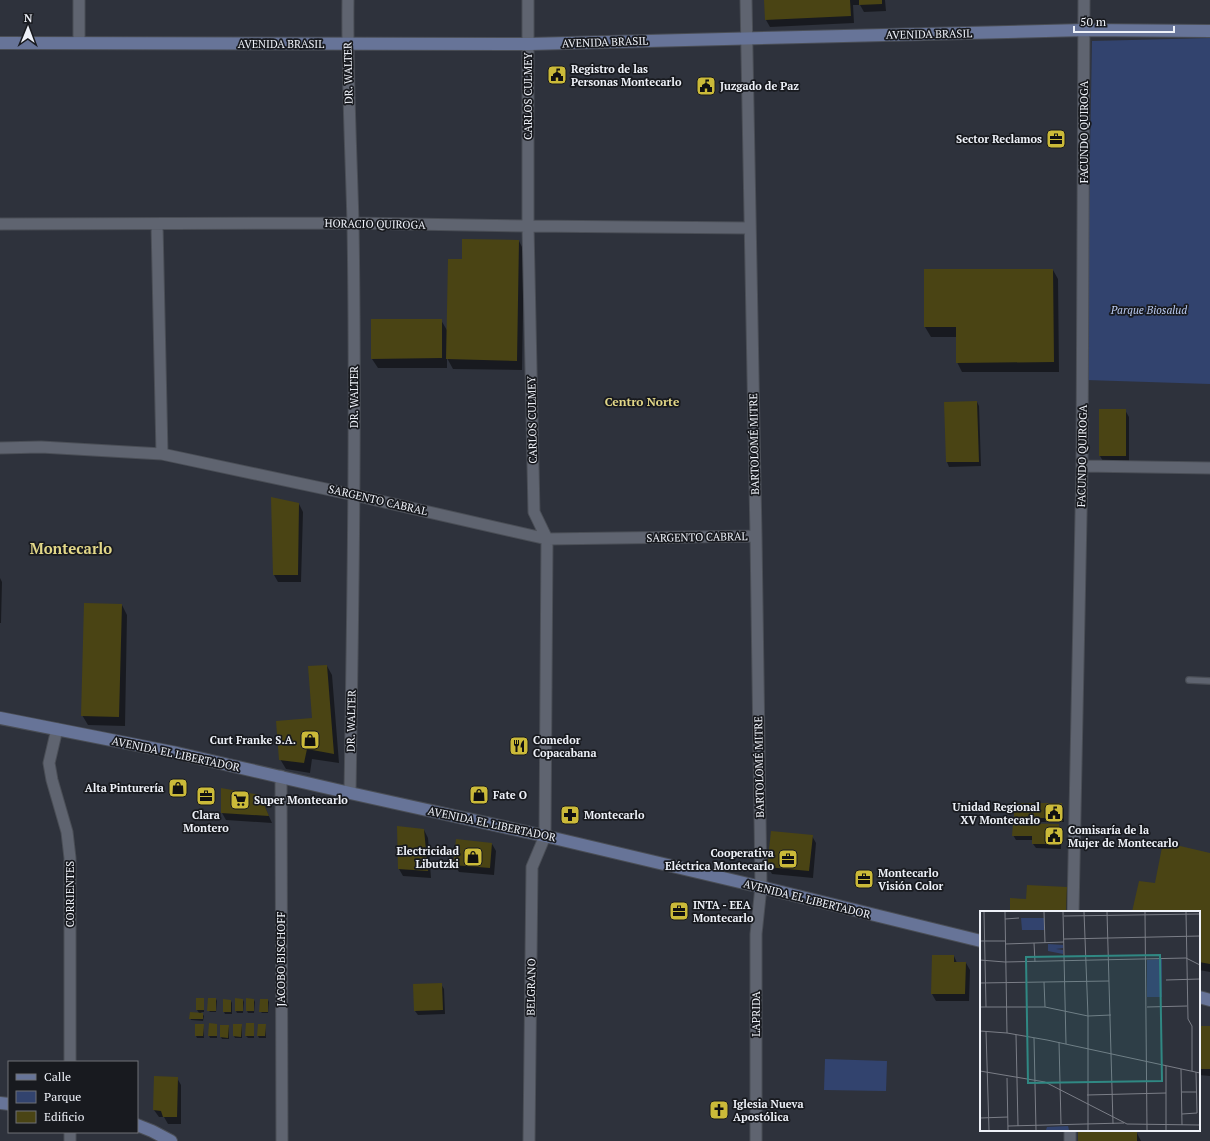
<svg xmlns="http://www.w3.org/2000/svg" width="1210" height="1141" font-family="'PT Serif',serif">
	<rect width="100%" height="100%" fill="#2e323c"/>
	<path fill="#32436e" d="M1210 38V384L1086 380 1092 41Z
		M825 1059 887 1061 886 1091 824 1090Z"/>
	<path fill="#0007" d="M765 0H885L886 11 864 12 860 5H853L854 23 770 27 766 20Z
		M519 241 524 251 522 370 453 369 447 358V368H378L372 359 441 320 448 332Z
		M925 270H1053L1058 279 1059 372H962L957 362V337H931L925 327Z
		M977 402 979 406 981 466 949 467 947 462 945 403Z
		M1100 410H1125L1129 417V463H1104L1100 456Z
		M299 504 303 512 301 582H278L274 575Z
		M0 578 2 582 1 623H0Z
		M122 605 127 615 125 726 88 725 82 715Z
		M327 666 332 675 339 763 312 759 310 773 286 769 280 759 313 719Z
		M222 789 260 796 272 823 226 820 222 813Z
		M1061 804 1064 809V822H1018L1015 817Z
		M1058 825 1061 830V849L1036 848 1033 844V840H1016L1013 835Z
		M424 830 428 838 431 878 403 876 399 869Z
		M812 836 816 843 813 878 772 874 768 867Z
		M492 844 496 851 494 875 459 872 454 864Z
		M1210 854V972L1199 970V912H1133L1156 885Z
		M1066 888 1071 895 1070 912H1011L1027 900Z
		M954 956 957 963H966L970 970 969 1001H936L932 994Z
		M441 984 444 989 445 1014 418 1015 415 1011Z
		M204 999V1012H201L204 1016 203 1021 191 1020 190 1018 199 1013 197 1010Z
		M216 999 217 1001 216 1012H210L208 1010Z
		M243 1000 244 1002 243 1013H237L236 1011Z
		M254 1000 255 1002 254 1013H248L247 1011Z
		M268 1000 269 1002 268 1013H262L260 1011Z
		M231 1001 232 1003V1014H225L224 1012Z
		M254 1024V1038H248L246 1036Z
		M203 1025 204 1038H197L196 1036Z
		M216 1025 217 1027V1038H210L209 1036Z
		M241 1025 242 1027V1038H235L234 1036Z
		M265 1025 266 1038H259L258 1036Z
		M228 1026 229 1028V1039H222L221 1037Z
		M1199 1027H1210V1076L1199 1075Z
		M177 1078 181 1085V1124H168L164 1117H159L154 1110Z
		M1137 1133 1141 1141H1079Z"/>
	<path fill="#4a4414" d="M764 0H850L851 16 765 20Z
		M859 0H882V4L859 5Z
		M462 239 519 240 517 361 446 359 448 259H462Z
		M924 269H1053L1054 362 956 363V327H924Z
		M371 319H442V358L371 359Z
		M977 401 979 462H946L944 402Z
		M1099 409H1126V456H1099Z
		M271 497 299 503 298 575H273Z
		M84 603 122 604 119 717 81 716Z
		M327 665 334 754 307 749 304 763 279 760 276 721 312 718 308 666Z
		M221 788 260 795 269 816 221 813Z
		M1014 803H1062V818H1014Z
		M1013 823 1059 824V844H1032V836H1012Z
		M397 826 424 829 428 871 398 869Z
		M771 831 813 835 809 871 767 867Z
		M456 839 492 843 490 868 453 865Z
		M1163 842 1210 853V964L1199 962V912H1132L1139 881 1155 883Z
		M1027 885 1067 887 1066 912H1010V898L1026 899Z
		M932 955H954V962H966L965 994H931Z
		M442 983 443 1010 414 1011 413 984Z
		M196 998H204V1010H196Z
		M208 998H216V1011H207Z
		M235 998 243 999V1011H235Z
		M246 998 254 999V1011H246Z
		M223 999 231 1000V1012H223Z
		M260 999H268V1012H259Z
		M190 1012 203 1013V1019H189Z
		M209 1023 217 1024V1036H208Z
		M246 1023H254V1036H245Z
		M195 1024H204L203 1036H195Z
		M233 1024H242L241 1037 233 1036Z
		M258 1024H266L265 1036H257Z
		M220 1025H229L228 1038 220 1037Z
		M1199 1026H1210V1069H1199Z
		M154 1076 178 1077 177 1117H163L161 1111 153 1110Z
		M1078 1131 1137 1132V1141H1078Z"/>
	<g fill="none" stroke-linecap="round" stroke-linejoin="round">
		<g stroke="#4a4e56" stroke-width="8">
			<path id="lane" d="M1189 680 1210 681"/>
		</g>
		<g stroke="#4a4e56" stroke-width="13">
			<path id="street" d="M79 0V43
				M348 0C347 74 351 149 353 223 356 413 353 603 350 793
				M528 0V226L534 512 547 539 545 836 532 867 529 1141
				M746 0 756 536 761 887 756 934V1141
				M0 224 353 223 528 226 750 228
				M157 224 162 454
				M0 448 41 447 162 454 354 495 547 539 756 536
				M1082 466 1210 468
				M57 729 49 763 52 780 67 832 70 858V1062
				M281 776 282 1141
				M1073 912 1082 466 1084 0
				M70 1141V1132
				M1070 1141V1130"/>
		</g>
		<g stroke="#4a4e56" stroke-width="14">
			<path id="secondary" d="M0 43 529 44 1084 30 1210 31
				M0 718 177 753 350 793 545 836 761 887 981 941
				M1199 997 1210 1000
				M0 1103 9 1104
				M137 1125 152 1131 171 1141"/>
		</g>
		<use href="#lane" stroke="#5f6470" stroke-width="5.5"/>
		<use href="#street" stroke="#5f6470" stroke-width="11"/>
		<use href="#secondary" stroke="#677498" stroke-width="12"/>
	</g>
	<defs>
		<g id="civic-square" transform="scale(1)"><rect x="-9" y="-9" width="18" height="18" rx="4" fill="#cbba39" stroke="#181a1f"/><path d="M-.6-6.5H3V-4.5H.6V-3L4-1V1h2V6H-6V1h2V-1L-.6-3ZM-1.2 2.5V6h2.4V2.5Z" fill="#111"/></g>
		<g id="office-square" transform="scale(1)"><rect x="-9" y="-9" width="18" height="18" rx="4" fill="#cbba39" stroke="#181a1f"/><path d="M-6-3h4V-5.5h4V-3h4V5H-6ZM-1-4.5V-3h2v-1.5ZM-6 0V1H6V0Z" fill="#111"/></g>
		<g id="shop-square" transform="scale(1)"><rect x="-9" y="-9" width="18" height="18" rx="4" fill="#cbba39" stroke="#181a1f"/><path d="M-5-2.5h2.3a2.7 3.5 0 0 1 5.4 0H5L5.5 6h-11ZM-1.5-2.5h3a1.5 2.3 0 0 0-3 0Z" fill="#111"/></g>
		<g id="restaurant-square" transform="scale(1)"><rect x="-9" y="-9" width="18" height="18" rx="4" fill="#cbba39" stroke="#181a1f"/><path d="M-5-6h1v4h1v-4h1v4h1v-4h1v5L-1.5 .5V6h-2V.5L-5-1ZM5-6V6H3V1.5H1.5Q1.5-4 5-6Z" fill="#111"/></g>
		<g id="supermarket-square" transform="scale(1)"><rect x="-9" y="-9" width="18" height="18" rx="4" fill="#cbba39" stroke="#181a1f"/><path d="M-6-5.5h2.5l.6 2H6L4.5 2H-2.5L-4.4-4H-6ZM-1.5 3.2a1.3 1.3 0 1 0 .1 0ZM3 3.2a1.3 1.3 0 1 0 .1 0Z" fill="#111"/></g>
		<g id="pharmacy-square" transform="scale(1)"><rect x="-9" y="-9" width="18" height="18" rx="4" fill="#cbba39" stroke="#181a1f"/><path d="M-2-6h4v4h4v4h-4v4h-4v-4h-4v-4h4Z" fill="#111"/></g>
		<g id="church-square" transform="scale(1)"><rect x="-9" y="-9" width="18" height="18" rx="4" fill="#cbba39" stroke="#181a1f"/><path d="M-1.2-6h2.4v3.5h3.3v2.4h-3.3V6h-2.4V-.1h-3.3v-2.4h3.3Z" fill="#111"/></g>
	</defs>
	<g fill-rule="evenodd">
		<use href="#civic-square" x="557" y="75"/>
		<use href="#civic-square" x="706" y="86"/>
		<use href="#office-square" x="1056" y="139"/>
		<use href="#shop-square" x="310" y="740"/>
		<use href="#restaurant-square" x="519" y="746"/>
		<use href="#shop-square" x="178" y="788"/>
		<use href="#shop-square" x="479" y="795"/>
		<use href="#office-square" x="206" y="796"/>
		<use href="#supermarket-square" x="240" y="800"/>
		<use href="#civic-square" x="1054" y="813"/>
		<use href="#pharmacy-square" x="570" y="815"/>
		<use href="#civic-square" x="1054" y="836"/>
		<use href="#shop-square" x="473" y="857"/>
		<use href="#office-square" x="788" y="859"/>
		<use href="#office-square" x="864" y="879"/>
		<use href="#office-square" x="679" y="911"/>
		<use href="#church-square" x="719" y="1110"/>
	</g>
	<g text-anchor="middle" stroke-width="3.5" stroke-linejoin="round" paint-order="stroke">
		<g font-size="11" fill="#eef1f8" stroke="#181a1f">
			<text transform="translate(929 34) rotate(-1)" y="4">AVENIDA BRASIL</text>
			<text transform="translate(605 42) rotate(-2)" y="4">AVENIDA BRASIL</text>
			<text x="281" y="48">AVENIDA BRASIL</text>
			<text transform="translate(348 73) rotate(-91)" y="4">DR. WALTER</text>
			<text transform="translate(528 96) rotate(-90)" y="4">CARLOS CULMEY</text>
			<text transform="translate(1084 132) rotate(-90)" y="4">FACUNDO QUIROGA</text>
			<text transform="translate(375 224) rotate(1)" y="4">HORACIO QUIROGA</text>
			<text transform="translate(354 397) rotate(-90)" y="4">DR. WALTER</text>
			<text transform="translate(532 420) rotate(-91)" y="4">CARLOS CULMEY</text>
			<text transform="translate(754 444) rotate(-91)" y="4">BARTOLOMÉ MITRE</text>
			<text transform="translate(1082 456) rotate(-89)" y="4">FACUNDO QUIROGA</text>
			<text transform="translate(378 500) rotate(13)" y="4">SARGENTO CABRAL</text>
			<text transform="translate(697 537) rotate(-1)" y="4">SARGENTO CABRAL</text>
			<text transform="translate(351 721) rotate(-89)" y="4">DR. WALTER</text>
			<text transform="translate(176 754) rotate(12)" y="4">AVENIDA EL LIBERTADOR</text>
			<text transform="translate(759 767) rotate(-91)" y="4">BARTOLOMÉ MITRE</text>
			<text transform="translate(492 824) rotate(12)" y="4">AVENIDA EL LIBERTADOR</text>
			<text transform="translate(70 894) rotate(-90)" y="4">CORRIENTES</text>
			<text transform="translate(807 899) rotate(14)" y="4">AVENIDA EL LIBERTADOR</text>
			<text transform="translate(281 959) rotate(-90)" y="4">JACOBO BISCHOFF</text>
			<text transform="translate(531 987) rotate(-89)" y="4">BELGRANO</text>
			<text transform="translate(756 1014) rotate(-90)" y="4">LAPRIDA</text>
		</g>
		<g font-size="11" font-weight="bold" fill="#eef1f8" stroke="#181a1f" text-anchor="start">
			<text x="571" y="73">Registro de las<tspan x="571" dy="13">Personas Montecarlo</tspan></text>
			<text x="720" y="90">Juzgado de Paz</text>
			<text x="1042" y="143" text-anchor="end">Sector Reclamos</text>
			<text x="296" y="744" text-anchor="end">Curt Franke S.A.</text>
			<text x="533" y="744">Comedor<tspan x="533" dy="13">Copacabana</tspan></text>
			<text x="164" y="792" text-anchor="end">Alta Pinturería</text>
			<text x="493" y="799">Fate O</text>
			<text x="254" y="804">Super Montecarlo</text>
			<text x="1040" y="811" text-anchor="end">Unidad Regional<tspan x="1040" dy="13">XV Montecarlo</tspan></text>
			<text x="206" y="819" text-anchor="middle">Clara<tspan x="206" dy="13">Montero</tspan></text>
			<text x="584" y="819">Montecarlo</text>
			<text x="1068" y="834">Comisaría de la<tspan x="1068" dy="13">Mujer de Montecarlo</tspan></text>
			<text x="459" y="855" text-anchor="end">Electricidad<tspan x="459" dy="13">Libutzki</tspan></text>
			<text x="774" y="857" text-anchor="end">Cooperativa<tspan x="774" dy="13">Eléctrica Montecarlo</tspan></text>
			<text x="878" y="877">Montecarlo<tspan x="878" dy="13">Visión Color</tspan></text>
			<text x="693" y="909">INTA - EEA<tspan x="693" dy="13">Montecarlo</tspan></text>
			<text x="733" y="1108">Iglesia Nueva<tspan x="733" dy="13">Apostólica</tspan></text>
		</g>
		<g font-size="11" font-style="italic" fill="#bbcbf1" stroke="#181a1f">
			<text x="1149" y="314">Parque Biosalud</text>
		</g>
		<g font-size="12" font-weight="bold" fill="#e2d788" stroke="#181a1f">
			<text x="642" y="406">Centro Norte</text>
		</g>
		<g font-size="15" font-weight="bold" fill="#e2d788" stroke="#181a1f">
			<text x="71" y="554">Montecarlo</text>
		</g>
	</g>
	<g transform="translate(980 911)">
		<rect width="220" height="220" fill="#2e323c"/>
		<path d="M41 7H64V19H42ZM68 33 83 34V37L76 38 83 39V43L68 40ZM182 48V86H167V49ZM88 215 89 219H66L67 216Z" fill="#32436e"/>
		<path fill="none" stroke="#7b7e87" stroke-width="1" d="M4 1 6 96M25 1 27 122M64 1 65 32M83 1 86 133M104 1 108 105V219M127 1 133 213M165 1 167 219M206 1 208 108 212 115V160M84 5 220 3M25 8 39 7M84 28 220 25M0 30H25M54 32 55 51M25 33 84 31M0 49 25 51 206 47 220 54M186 69 220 68M64 71 65 96M0 72 129 70M0 96H65L108 105 131 104M167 96 207 95M0 120 27 122 67 129 220 162M6 120 9 219M36 124 38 215M54 127 56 219M79 131 81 213M186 155V219M201 158 202 214M0 160 65 171 147 213 220 214M27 167 28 219M202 181H217M107 184 186 182M202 203 217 202 216 161M0 207 28 206M28 215 144 212"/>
		<path fill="#308883" fill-opacity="0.15" stroke="#308883" stroke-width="2" d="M180 44 182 170 48 172 46 46Z"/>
		<rect width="220" height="220" fill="none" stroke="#eef1f8" stroke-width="2"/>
	</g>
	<rect x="8" y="1061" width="130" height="72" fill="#181a1f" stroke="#6e7076"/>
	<rect x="16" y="1074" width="20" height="6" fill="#677498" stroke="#6e7076"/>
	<text x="44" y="1081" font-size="12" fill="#eef1f8">Calle</text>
	<rect x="16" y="1091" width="20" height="12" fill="#32436e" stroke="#6e7076"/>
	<text x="44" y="1101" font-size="12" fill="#eef1f8">Parque</text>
	<rect x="16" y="1111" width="20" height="12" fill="#4a4414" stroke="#6e7076"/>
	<text x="44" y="1121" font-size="12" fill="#eef1f8">Edificio</text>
	<g transform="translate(28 28) rotate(1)" stroke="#181a1f" stroke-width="3" paint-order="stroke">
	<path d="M0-3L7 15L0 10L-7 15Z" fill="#eef1f8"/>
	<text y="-6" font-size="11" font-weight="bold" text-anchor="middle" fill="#eef1f8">N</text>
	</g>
	<path d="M1074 26v6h100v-6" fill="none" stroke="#eef1f8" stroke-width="2"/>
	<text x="1080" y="26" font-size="12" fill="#eef1f8" stroke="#181a1f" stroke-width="3" paint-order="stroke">50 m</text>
</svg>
